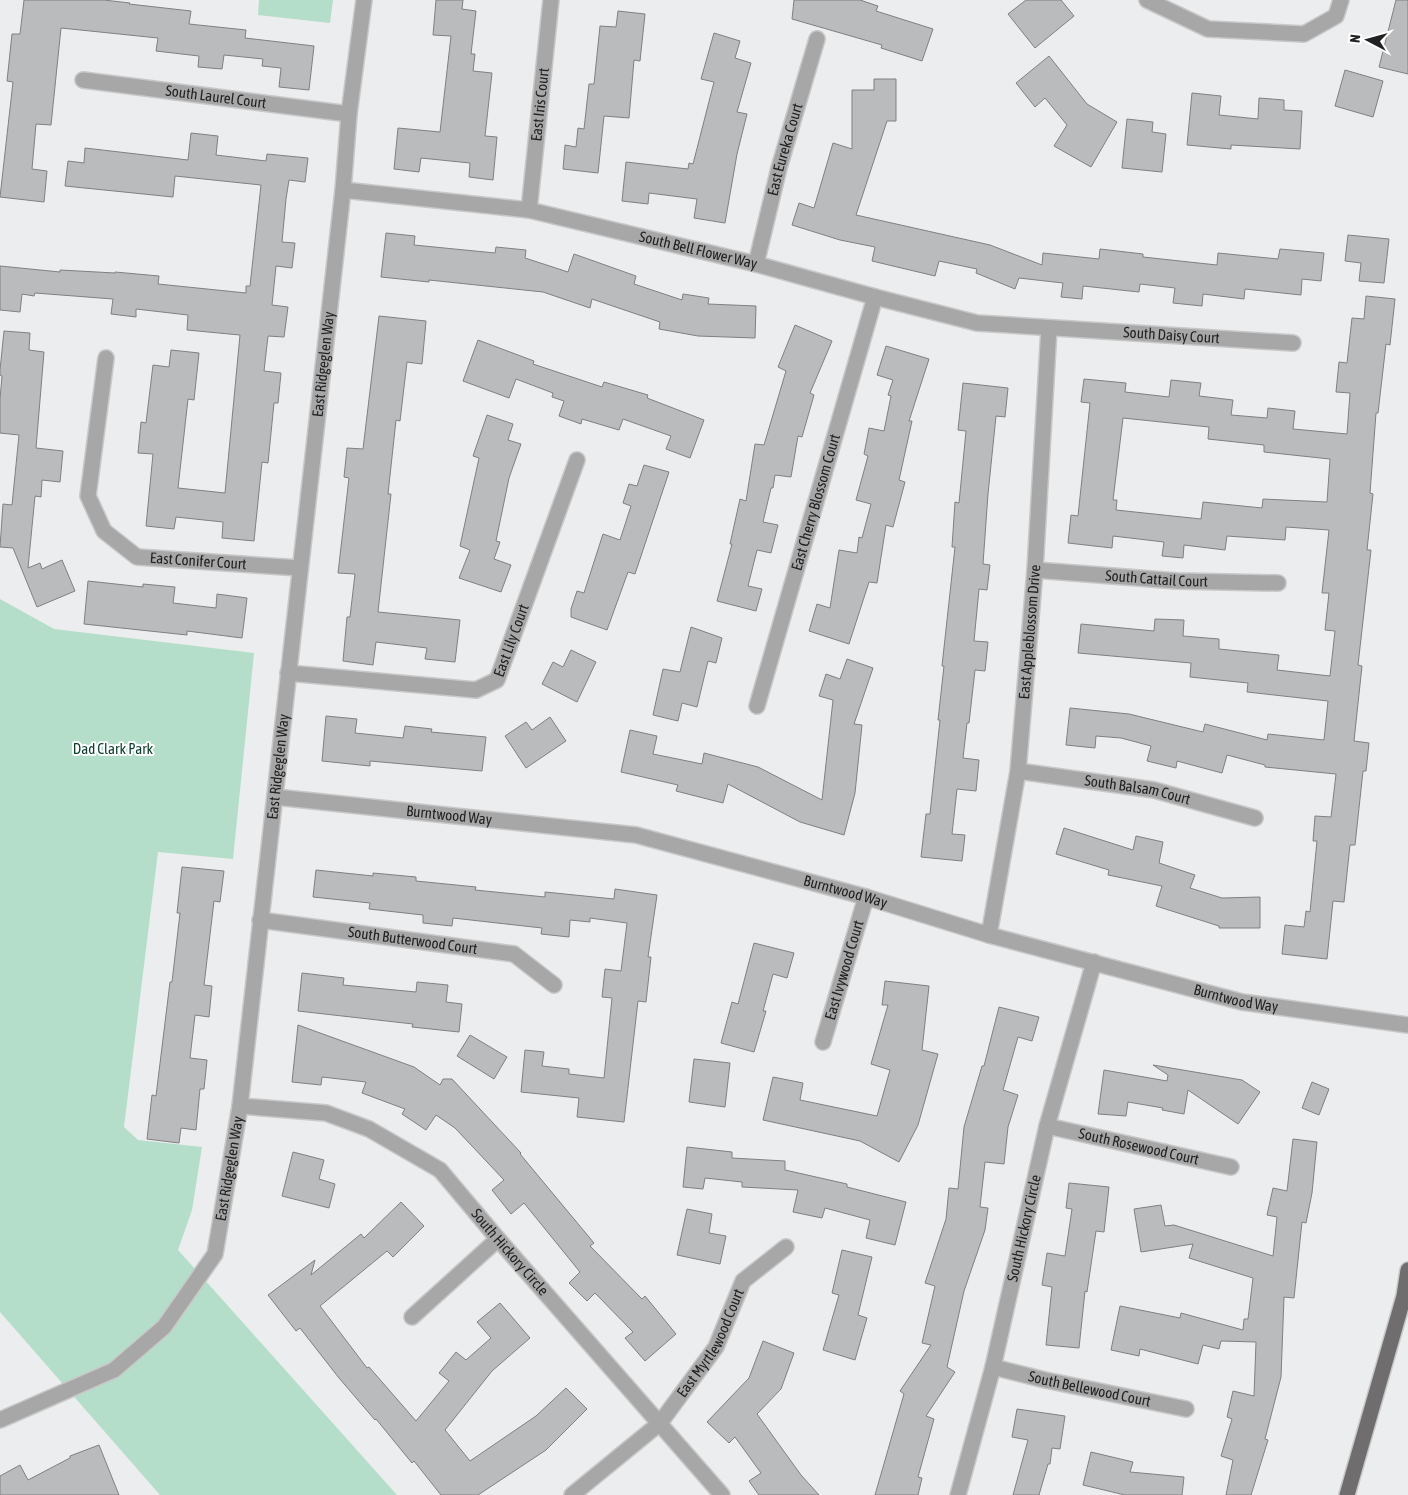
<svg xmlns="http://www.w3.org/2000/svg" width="1408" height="1495" font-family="'Asap Condensed',sans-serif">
	<rect width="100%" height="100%" fill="#ecedee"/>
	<path fill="#b4dec9" d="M259 0H333L330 23 258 15Z
		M0 599 54 629 254 653 233 859 158 852 124 1127 138 1140 202 1147 192 1210 178 1250 397 1495H160L0 1312Z"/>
	<path fill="#babbbc" stroke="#808081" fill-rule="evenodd" d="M24 0H104L130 3 129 4 191 11 189 24 246 30 245 38 314 46 309 90 279 87 281 68 262 66 263 59 224 55 222 69 198 67 199 56 156 51 158 38 61 28 51 125 36 124 32 169 47 171 44 202 0 197 13 82 7 81 12 34H20Z
		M436 0H463L462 9 476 11 471 54H475L473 71 492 73 485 136 497 137 493 180 469 177 470 163 421 158 419 172 394 169 398 128 440 132 451 36 433 35Z
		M794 0H860L878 6 876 11 933 29 922 61 881 48 882 45 792 19Z
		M1026 0H1061L1074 16 1035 48 1008 14Z
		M1396 0H1408V74L1379 67Z
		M618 11 645 14 640 61 634 60 629 118 604 116 598 173 563 169 565 145 576 147 578 128 584 129 589 84H594L600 26 616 27Z
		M714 33 740 41 735 58 751 63 737 112 747 114 737 154 725 223 694 218 697 199 649 193 648 204 622 201 626 162 688 169 689 163 693 164 714 82 701 79Z
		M1049 56 1087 104 1117 122 1091 167 1054 146 1067 125 1045 98 1035 107 1016 83Z
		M1345 70 1383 81 1373 117 1335 106Z
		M874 79H896V121H887L856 215 990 245 1042 265 1043 253 1099 259 1100 249 1143 254V257L1217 265 1218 253 1278 259 1280 249 1324 253 1321 281 1302 279 1301 295 1245 289 1244 299 1203 294 1202 306 1173 303 1175 288 1140 284 1139 292 1083 286 1082 299 1061 297 1063 283 1019 278 1015 289 976 273 977 269 939 261 935 276 872 261 875 247 840 240 792 225 799 203 814 208 833 143 852 149V90H874Z
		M1192 93 1221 96 1219 115 1258 119 1259 98 1284 100V110L1302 111 1300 149 1231 145V149L1187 145Z
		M1127 119 1153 122 1152 132 1166 134 1162 172 1122 168Z
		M191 133 218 136 216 155 266 161 267 154 308 158 305 182 289 180 286 199 282 242 295 243 292 268 276 266 272 305 288 307 284 337 268 336 264 371 281 373 278 403H274L268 463 262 462 254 541 222 538 223 522 176 517 174 529 146 526 153 454 138 453 141 422 146 423 153 365 169 367 171 350 199 353 194 400 188 399 178 488 225 493 240 335 187 330 188 315 136 309V317L111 314 113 299 35 293 34 296 22 294 20 312 0 310V266L60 272V270L115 273V272L159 276 158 284 246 293V286H250L261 185 175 176 173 197 65 186 68 161 84 163 85 148 188 160Z
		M386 233 415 236 414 245 495 253 496 247 526 250 525 258 568 272 574 254 636 276 634 284 682 300 683 294 709 298 708 304 756 306 755 338 698 336 659 329 660 322 592 299 590 308 543 292 429 280V282L381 277Z
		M1348 235 1389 239 1384 283 1359 281 1361 263 1345 261Z
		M1366 296 1395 299 1390 345 1386 344 1378 413H1376L1370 493 1373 494 1367 550H1371L1358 665 1362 666 1354 741 1369 743 1366 771H1363L1355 845H1350L1344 902 1333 901 1327 959 1282 954 1285 925 1304 927 1306 911 1310 912 1317 841H1313L1315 816 1331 817 1336 774 1265 767V765L1227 755 1222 773 1177 761 1176 768 1147 761 1151 746 1121 738 1096 736 1095 748 1066 745 1070 708 1129 714 1203 732 1205 724 1267 740 1268 734 1324 740 1328 701 1247 692 1248 683 1190 677 1191 663 1078 653 1081 624 1154 631 1155 619 1184 620 1183 636 1219 639V649L1279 655 1277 670 1330 676 1335 631 1325 630 1329 593H1322L1329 530 1286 527 1285 540 1227 536 1225 550 1184 545 1183 558 1162 556 1164 542 1113 536 1112 548 1068 543 1071 515 1078 516 1090 403 1081 402 1084 379 1126 383 1125 392 1169 397 1171 380 1201 383 1199 396 1233 400 1231 415 1267 418 1268 408 1295 411 1293 429 1347 434 1350 393 1336 392 1339 362 1347 363 1352 318 1364 319ZM1123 418 1209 427 1208 439 1264 445V452L1330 459 1327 502 1263 499 1262 508 1203 502 1201 519 1116 510 1117 500H1113Z
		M379 316 426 321 422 364 407 362 400 421 396 420 388 494H391L378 612 460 620 455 662 425 659 427 648 376 642 373 665 343 661 347 617H350L355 574 338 573 349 478 344 477 347 448 363 449Z
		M795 325 832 341 810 393 814 395 802 437 798 436 791 477 775 475 773 488H771L763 522 778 525 771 553 757 550 748 586 762 589 756 611 717 601 732 544H730L740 499 746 501 755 444 764 445 786 371 778 367Z
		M4 331 30 333 29 350 44 352 36 448 63 451 60 482 42 480 41 497 35 496 28 568 40 563 42 569 62 560 75 591 37 607 13 548 0 547 3 504 12 505 19 435 0 433V399L2 376 0 375V370Z
		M478 340 534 361 533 364 602 387 604 382 648 395 647 398 704 420 690 458 666 449 671 436 623 419 619 430 582 419 581 424 559 416 564 401 552 397 553 393 516 379 509 398 463 381Z
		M886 346 929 359 909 421H912L899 480 905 482 893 527 886 525 877 583 869 582 849 644 809 631 817 604 830 608 839 550 857 553 859 537 862 538 871 504 856 500 868 456 864 454 869 428 884 431 891 396 888 395 893 380 877 375Z
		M963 383 1008 388 1005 417 996 416 988 494 983 564 990 565 987 590 979 589 974 641 988 642 985 671 975 670 969 723H967L963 758 979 760 976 791 957 789 952 834 965 835 962 861 921 857 926 814H930L940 720H938L944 666H942L955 547H952L955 502 959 503 966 431 958 430Z
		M487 415 513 424 508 440 521 444 509 478 496 541 500 542 494 559 511 565 501 592 459 578 470 550 460 546 479 458 473 456Z
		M644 465 669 472 635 574 628 572 607 630 571 617V609L577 591 584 593 603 534 620 540 631 506 623 503 629 484 637 486Z
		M88 581 143 587V584L175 587 173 603 216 608 217 594 247 598 242 638 187 631V635L84 624Z
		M691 627 722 638 716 663 708 661 697 707 682 703 678 721 653 715 663 669 680 672Z
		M571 650 596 662 577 702 542 684 553 662 563 667Z
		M847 659 873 668 854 724 862 725 855 793 844 835 800 822 728 784 723 803 676 791 678 785 621 772 630 730 657 736 653 754 702 764 704 753 758 767 822 800 833 700 819 696 826 674 840 679Z
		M326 716 357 719 355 733 403 738 405 726 432 729 431 732 486 737 482 771 370 761V766L322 761Z
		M550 717 566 741 526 768 505 736 526 722 532 730Z
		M1064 828 1133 850 1136 836 1163 842 1159 863 1195 875 1190 888 1222 898 1260 897V928H1219V926L1156 906 1162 886 1108 875 1109 870 1056 854Z
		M182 867 224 871 220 902 214 901 204 985 212 986 209 1017 195 1015 190 1058 207 1060 204 1089H200L196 1130 181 1128 179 1143 147 1139 152 1095 156 1096 170 982H172L180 913H177Z
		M316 870 373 876V873L416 877V881L476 887 475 890 545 897V892L614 899 615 889 657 895 648 957H651L646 1002 638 1001 624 1122 577 1117 579 1098 521 1092 525 1050 544 1052 542 1066 569 1069V1074L604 1078 612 998 602 997 605 969 621 971 627 923 590 918V922L570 920 569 937 541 934 542 928 453 918 452 926 423 923V915L369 909 370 903 313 897Z
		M754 943 794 953 787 978 773 974 763 1011H766L754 1052 721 1043 732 1002 738 1004Z
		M302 973 344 978 343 985 416 992 417 982 448 985 446 1002 462 1004 459 1032 412 1027 413 1024 298 1011Z
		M885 981 929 986 922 1050 938 1054 918 1125 899 1162 860 1141 763 1120 773 1077 803 1083 800 1100 877 1116 890 1070 871 1064 888 1005H882Z
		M999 1007 1039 1017 1032 1041 1018 1037 1003 1090 1018 1095 1008 1127 1004 1164 985 1162 980 1207 988 1208 985 1230 964 1291 947 1367 955 1372 926 1416 934 1419 918 1477 922 1478 918 1495H875L904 1394 900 1391 931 1345 922 1343 935 1286 925 1283 946 1219 949 1188 958 1189 964 1127 982 1066H984Z
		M298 1025 414 1067 440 1085 443 1079H452L521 1153 520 1154 594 1243 590 1246 642 1299 645 1296 676 1334 645 1361 625 1338 633 1332 595 1293 587 1301 569 1283 580 1272 524 1203 511 1214 492 1190 504 1180 455 1128 436 1115 426 1130 402 1114 405 1109 362 1093 366 1082 322 1077 321 1085 292 1082Z
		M470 1035 507 1057 494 1079 457 1056Z
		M694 1059 730 1063 725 1107 689 1102Z
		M1153 1065 1242 1080 1260 1092 1238 1124 1188 1090 1184 1114 1162 1110 1163 1108 1128 1102 1126 1116 1098 1114 1104 1070 1167 1081 1168 1075Z
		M1312 1082 1329 1089 1319 1115 1302 1108Z
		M1293 1139 1317 1142 1312 1193 1306 1223 1302 1222 1294 1298 1284 1297 1281 1377 1265 1439 1268 1440 1251 1495H1226L1233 1460 1221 1456 1232 1419 1227 1417 1233 1391 1254 1396 1256 1342 1221 1341 1219 1349 1203 1345 1198 1364 1140 1349 1139 1356 1111 1350 1120 1306 1180 1318 1181 1313 1243 1330 1244 1319H1248L1253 1278 1189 1258 1193 1244 1141 1252 1134 1209 1161 1205 1165 1226 1174 1225 1273 1256 1277 1217 1267 1215 1273 1188 1287 1191Z
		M687 1147 732 1152V1158L785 1161V1170L847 1184V1187L906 1202 895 1245 866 1238 870 1220 825 1208 822 1218 793 1212 798 1190 742 1187V1182L705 1178 703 1189 683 1187Z
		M293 1152 324 1160 319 1179 335 1184 329 1208 282 1196Z
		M1069 1183 1109 1187 1104 1232 1096 1231 1087 1292 1085 1291 1079 1348 1046 1345 1052 1287 1042 1285 1047 1253 1065 1256 1072 1209 1066 1208Z
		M401 1202 424 1226 393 1257 387 1251 320 1306 367 1368 369 1367 416 1421 449 1381 439 1373 456 1352 466 1360 491 1338 477 1322 500 1303 530 1338 492 1371 445 1430 470 1461 536 1416 566 1388 587 1409 546 1450 478 1495H441L414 1461 412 1463 376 1419 375 1420 339 1378 300 1328 296 1331 268 1295 315 1260 311 1275 361 1234 364 1238Z
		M687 1209 712 1214 709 1233 726 1236 720 1264 677 1255Z
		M842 1250 872 1257 858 1315 867 1318 855 1360 823 1350 839 1295 832 1293Z
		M763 1341 794 1353 781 1389 757 1414 801 1475 819 1495H759L749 1481 761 1473 735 1437 729 1443 707 1422 749 1378Z
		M1017 1409 1065 1416 1060 1449 1052 1448 1050 1464H1048L1039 1495H1013L1028 1440 1012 1437Z
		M99 1445 119 1495H0V1476L20 1465 28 1480 70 1458V1456Z
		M1091 1452 1133 1462 1130 1472 1184 1477 1182 1495H1125L1083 1485Z"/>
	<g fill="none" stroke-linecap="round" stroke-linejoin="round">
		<g stroke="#c8c8c9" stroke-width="18">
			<g id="minor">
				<path d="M1147 0 1208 29 1304 34 1336 16 1341 0"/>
				<path id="s1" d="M83 80 349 114"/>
				<path id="s2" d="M343 190 529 210 756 264 875 297 977 323 1293 343"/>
				<path id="s3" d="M529 210 551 0"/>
				<path id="s4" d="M756 264 779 168 817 39"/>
				<path id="s5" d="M106 358 88 496 104 531 137 557 300 568"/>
				<path id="s6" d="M1035 570 1177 581 1278 583"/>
				<path id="s7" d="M288 673 476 690 497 680 577 460"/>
				<path id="s8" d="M757 706 875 297"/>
				<path id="s9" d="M1018 771 1154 790 1255 818"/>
				<path id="s10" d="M275 797 636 835 866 897 989 935 1242 1002 1408 1025"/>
				<path id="s11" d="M260 920 514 954 554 985"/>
				<path id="s12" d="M989 935 1018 771 1035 570 1049 328"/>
				<path id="s13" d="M823 1042 866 897"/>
				<path id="s14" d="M240 1106 326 1113 369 1129 440 1170 498 1239 722 1495"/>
				<path id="s15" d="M1047 1126 1231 1167"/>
				<path d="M412 1317 498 1239"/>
				<path id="s16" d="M993 1367 1045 1380 1186 1409"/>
				<path id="s17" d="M0 1420 114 1370 164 1327 215 1254 240 1106 343 190 349 114 364 0"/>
				<path id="s18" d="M572 1495 660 1423 716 1347 743 1281 786 1247"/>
				<path id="s19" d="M958 1495 993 1367 1047 1126 1094 962"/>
			</g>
		</g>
		<g stroke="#c8c8c9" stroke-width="18">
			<path id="major" d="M1347 1495 1404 1296 1408 1270"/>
		</g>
		<use href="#minor" stroke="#a8a7a7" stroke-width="15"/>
		<use href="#major" stroke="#6f6d6d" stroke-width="15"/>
	</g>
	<g text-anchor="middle" stroke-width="4" stroke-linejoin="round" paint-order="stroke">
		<g font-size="15" fill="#222" stroke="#fff">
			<text dy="5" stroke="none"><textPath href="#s1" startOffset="134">South Laurel Court</textPath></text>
			<text dy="5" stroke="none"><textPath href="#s3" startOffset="106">East Iris Court</textPath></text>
			<text dy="5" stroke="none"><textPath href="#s4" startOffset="118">East Eureka Court</textPath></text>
			<text dy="5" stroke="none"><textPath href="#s2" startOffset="361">South Bell Flower Way</textPath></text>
			<text dy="5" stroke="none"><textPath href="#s2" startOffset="844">South Daisy Court</textPath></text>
			<text dy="5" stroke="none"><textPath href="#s17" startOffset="1176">East Ridgeglen Way</textPath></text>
			<text dy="5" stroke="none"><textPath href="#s8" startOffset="212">East Cherry Blossom Court</textPath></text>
			<text dy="5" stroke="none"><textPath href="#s5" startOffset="281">East Conifer Court</textPath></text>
			<text dy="5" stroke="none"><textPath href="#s6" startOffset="122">South Cattail Court</textPath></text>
			<text dy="5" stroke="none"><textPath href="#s12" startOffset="306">East Appleblossom Drive</textPath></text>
			<text dy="5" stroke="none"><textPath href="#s7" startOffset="254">East Lily Court</textPath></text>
			<text dy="5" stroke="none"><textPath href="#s17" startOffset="771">East Ridgeglen Way</textPath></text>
			<text dy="5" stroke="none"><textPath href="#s9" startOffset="121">South Balsam Court</textPath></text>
			<text dy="5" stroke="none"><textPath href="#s10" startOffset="175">Burntwood Way</textPath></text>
			<text dy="5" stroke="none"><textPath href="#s10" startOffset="580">Burntwood Way</textPath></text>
			<text dy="5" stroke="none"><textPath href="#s11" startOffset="154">South Butterwood Court</textPath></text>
			<text dy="5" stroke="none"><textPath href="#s13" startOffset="75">East Ivywood Court</textPath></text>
			<text dy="5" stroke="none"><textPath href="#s10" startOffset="985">Burntwood Way</textPath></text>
			<text dy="5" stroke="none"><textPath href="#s15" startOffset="94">South Rosewood Court</textPath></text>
			<text dy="5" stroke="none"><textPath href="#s17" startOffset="366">East Ridgeglen Way</textPath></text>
			<text dy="5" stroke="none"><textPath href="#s19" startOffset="275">South Hickory Circle</textPath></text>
			<text dy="5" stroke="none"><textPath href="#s14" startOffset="322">South Hickory Circle</textPath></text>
			<text dy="5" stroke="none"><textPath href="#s18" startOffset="209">East Myrtlewood Court</textPath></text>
			<text dy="5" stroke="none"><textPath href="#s16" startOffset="99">South Bellewood Court</textPath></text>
		</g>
		<g font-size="15" fill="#0b3e2b" stroke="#fff">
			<text x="113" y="754">Dad Clark Park</text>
		</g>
	</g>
	<g transform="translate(1368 40) rotate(276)" stroke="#ffffff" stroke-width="4" paint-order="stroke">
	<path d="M0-4L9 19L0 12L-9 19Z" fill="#222222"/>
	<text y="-8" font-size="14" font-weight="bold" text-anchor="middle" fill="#222222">N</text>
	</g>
</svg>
